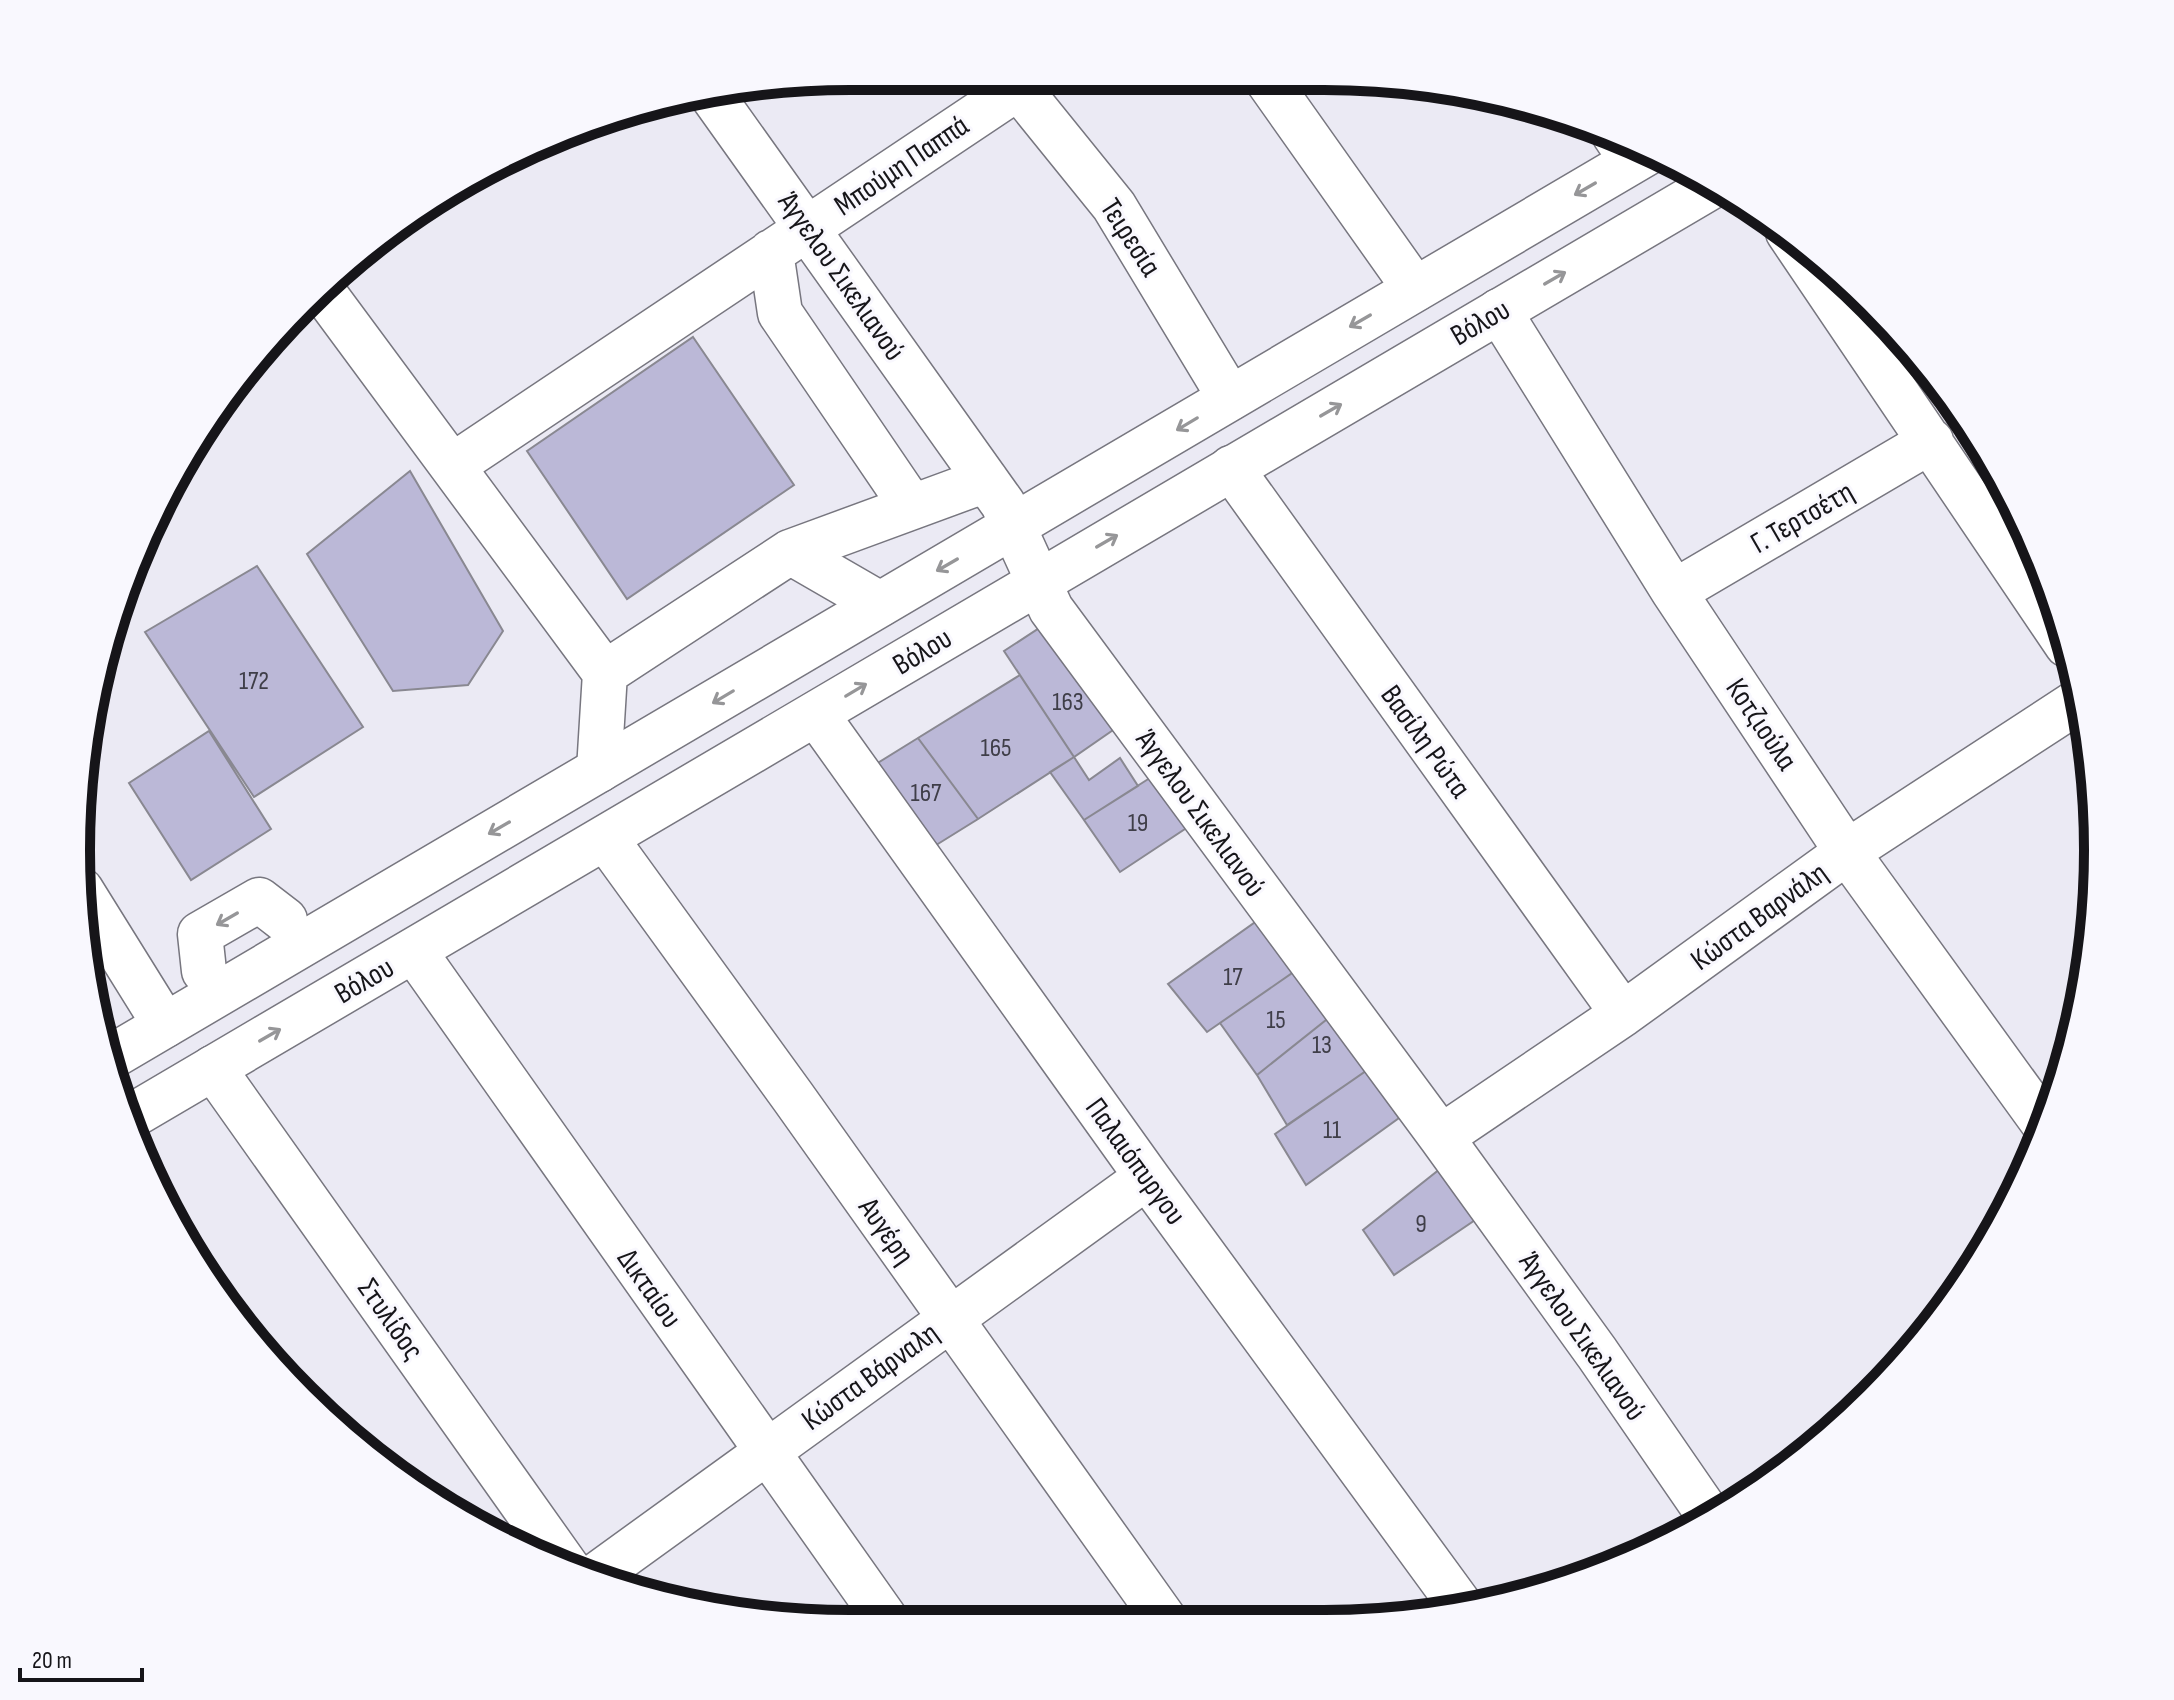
<svg xmlns="http://www.w3.org/2000/svg" width="2174" height="1700" font-family="'Sofia Sans Condensed',sans-serif">
	<rect width="100%" height="100%" fill="#ebeaf4"/>
	<path fill="#bbb8d7" stroke="#898891" stroke-width="2" d="M693 337 794 485 627 599 527 451Z
		M410 471 503 631 468 685 393 691 307 554Z
		M257 566 363 727 254 797 145 632Z
		M1047 623 1116 728 1074 757 1004 651Z
		M1020 675 1074 757 978 819 918 738Z
		M209 731 271 829 191 880 129 783Z
		M918 738 978 819 933 847 876 764Z
		M1074 757 1089 780 1120 758 1138 786 1084 820 1050 772Z
		M1153 776 1191 825 1120 872 1084 820Z
		M1261 918 1298 969 1207 1032 1168 984Z
		M1298 969 1331 1016 1257 1075 1220 1023Z
		M1331 1016 1366 1071 1287 1125 1257 1075Z
		M1366 1071 1399 1118 1306 1185 1275 1134Z
		M1445 1165 1481 1216 1394 1275 1363 1230Z
		M157 1183 190 1237 183 1241 180 1237Z"/>
	<g fill="none" stroke-linecap="round" stroke-linejoin="round">
		<g stroke="#77767f" stroke-width="47">
			<path id="minor" d="M1265 77 1415 289
				M1017 86 1114 206 1230 398
				M711 94 1003 504 1051 609 1441 1137 1597 1353 1712 1520
				M1614 134 1632 161
				M1788 232 2067 645
				M771 252 780 313 912 507
				M321 289 605 673
				M1499 311 1674 592 1847 852 2044 1124
				M452 466 1034 77
				M1231 468 1623 1014
				M790 552 986 480
				M1674 592 1931 441
				M816 714 1147 1177 1460 1605
				M599 770 605 673 790 552 880 604
				M606 839 793 1097 1167 1623
				M81 890 165 1025
				M414 951 889 1624
				M204 971 200 934 259 900 285 920
				M213 1068 569 1570
				M1441 1137 1623 1014 1847 852 2080 700
				M594 1577 1147 1177"/>
		</g>
		<g stroke="#77767f" stroke-width="47">
			<path id="major" d="M106 1060 1652 150
				M130 1117 1714 185"/>
		</g>
		<use href="#minor" stroke="#fff" stroke-width="44"/>
		<use href="#major" stroke="#fff" stroke-width="44"/>
	</g>
	<defs><path id="oneway-shaft" d="M-6 0H5M1.5-3L5.5 0L1.5 3" fill="none" stroke-width="1.6" stroke-linecap="round" stroke-linejoin="round" transform="scale(2)"/></defs>
	<g stroke="#969698">
		<use href="#oneway-shaft" transform="translate(1585 189) rotate(150)"/>
		<use href="#oneway-shaft" transform="translate(1555 278) rotate(-30)"/>
		<use href="#oneway-shaft" transform="translate(1360 321) rotate(150)"/>
		<use href="#oneway-shaft" transform="translate(1331 410) rotate(-30)"/>
		<use href="#oneway-shaft" transform="translate(1187 424) rotate(149)"/>
		<use href="#oneway-shaft" transform="translate(1107 541) rotate(-30)"/>
		<use href="#oneway-shaft" transform="translate(947 565) rotate(150)"/>
		<use href="#oneway-shaft" transform="translate(856 690) rotate(-31)"/>
		<use href="#oneway-shaft" transform="translate(723 697) rotate(149)"/>
		<use href="#oneway-shaft" transform="translate(499 828) rotate(150)"/>
		<use href="#oneway-shaft" transform="translate(227 919) rotate(150)"/>
		<use href="#oneway-shaft" transform="translate(270 1035) rotate(-30)"/>
	</g>
	<g text-anchor="middle" stroke-width="6" stroke-linejoin="round" paint-order="stroke">
		<g font-size="26" fill="#3f3e48">
			<text x="254" y="689">172</text>
			<text x="1068" y="710">163</text>
			<text x="996" y="756">165</text>
			<text x="926" y="801">167</text>
			<text x="1138" y="831">19</text>
			<text x="1233" y="985">17</text>
			<text x="1276" y="1028">15</text>
			<text x="1322" y="1053">13</text>
			<text x="1332" y="1138">11</text>
			<text x="1421" y="1232">9</text>
		</g>
		<g font-size="30" fill="#161519" stroke="#f9f8fe">
			<text transform="translate(901 165) rotate(-34)" y="10">Μπούμη Παππά</text>
			<text transform="translate(1131 237) rotate(57)" y="10">Τειρεσία</text>
			<text transform="translate(842 276) rotate(55)" y="10">Άγγελου Σικελιανού</text>
			<text transform="translate(1480 322) rotate(-30)" y="10">Βόλου</text>
			<text transform="translate(1802 517) rotate(-30)" y="10">Γ. Τερτσέτη</text>
			<text transform="translate(922 651) rotate(-31)" y="10">Βόλου</text>
			<text transform="translate(1762 724) rotate(56)" y="10">Κοτζιούλα</text>
			<text transform="translate(1426 741) rotate(54)" y="10">Βασίλη Ρώτα</text>
			<text transform="translate(1201 813) rotate(54)" y="10">Άγγελου Σικελιανού</text>
			<text transform="translate(1759 916) rotate(-36)" y="10">Κώστα Βαρνάλη</text>
			<text transform="translate(364 980) rotate(-30)" y="10">Βόλου</text>
			<text transform="translate(1136 1161) rotate(54)" y="10">Παλαιόπυργου</text>
			<text transform="translate(887 1231) rotate(55)" y="10">Αυγέρη</text>
			<text transform="translate(650 1288) rotate(55)" y="10">Δικταίου</text>
			<text transform="translate(391 1319) rotate(55)" y="10">Στυλίδος</text>
			<text transform="translate(1583 1336) rotate(55)" y="10">Άγγελου Σικελιανού</text>
			<text transform="translate(870 1376) rotate(-36)" y="10">Κώστα Βάρναλη</text>
		</g>
	</g>
	<path d="M0 0H2174V1700H0ZM850 90H1324A760 760 0 0 1 2084 850V850A760 760 0 0 1 1324 1610H850A760 760 0 0 1 90 850V850A760 760 0 0 1 850 90Z" fill="#f9f8fe" fill-rule="evenodd"/>
	<path fill="none" stroke="#161519" stroke-width="10" d="M850 90H1324A760 760 0 0 1 2084 850V850A760 760 0 0 1 1324 1610H850A760 760 0 0 1 90 850V850A760 760 0 0 1 850 90Z"/>
	<path d="M20 1668v12h122v-12" fill="none" stroke="#161519" stroke-width="4"/>
	<text x="32" y="1668" font-size="24" fill="#161519" stroke="#f9f8fe" stroke-width="6" paint-order="stroke">20 m</text>
</svg>
